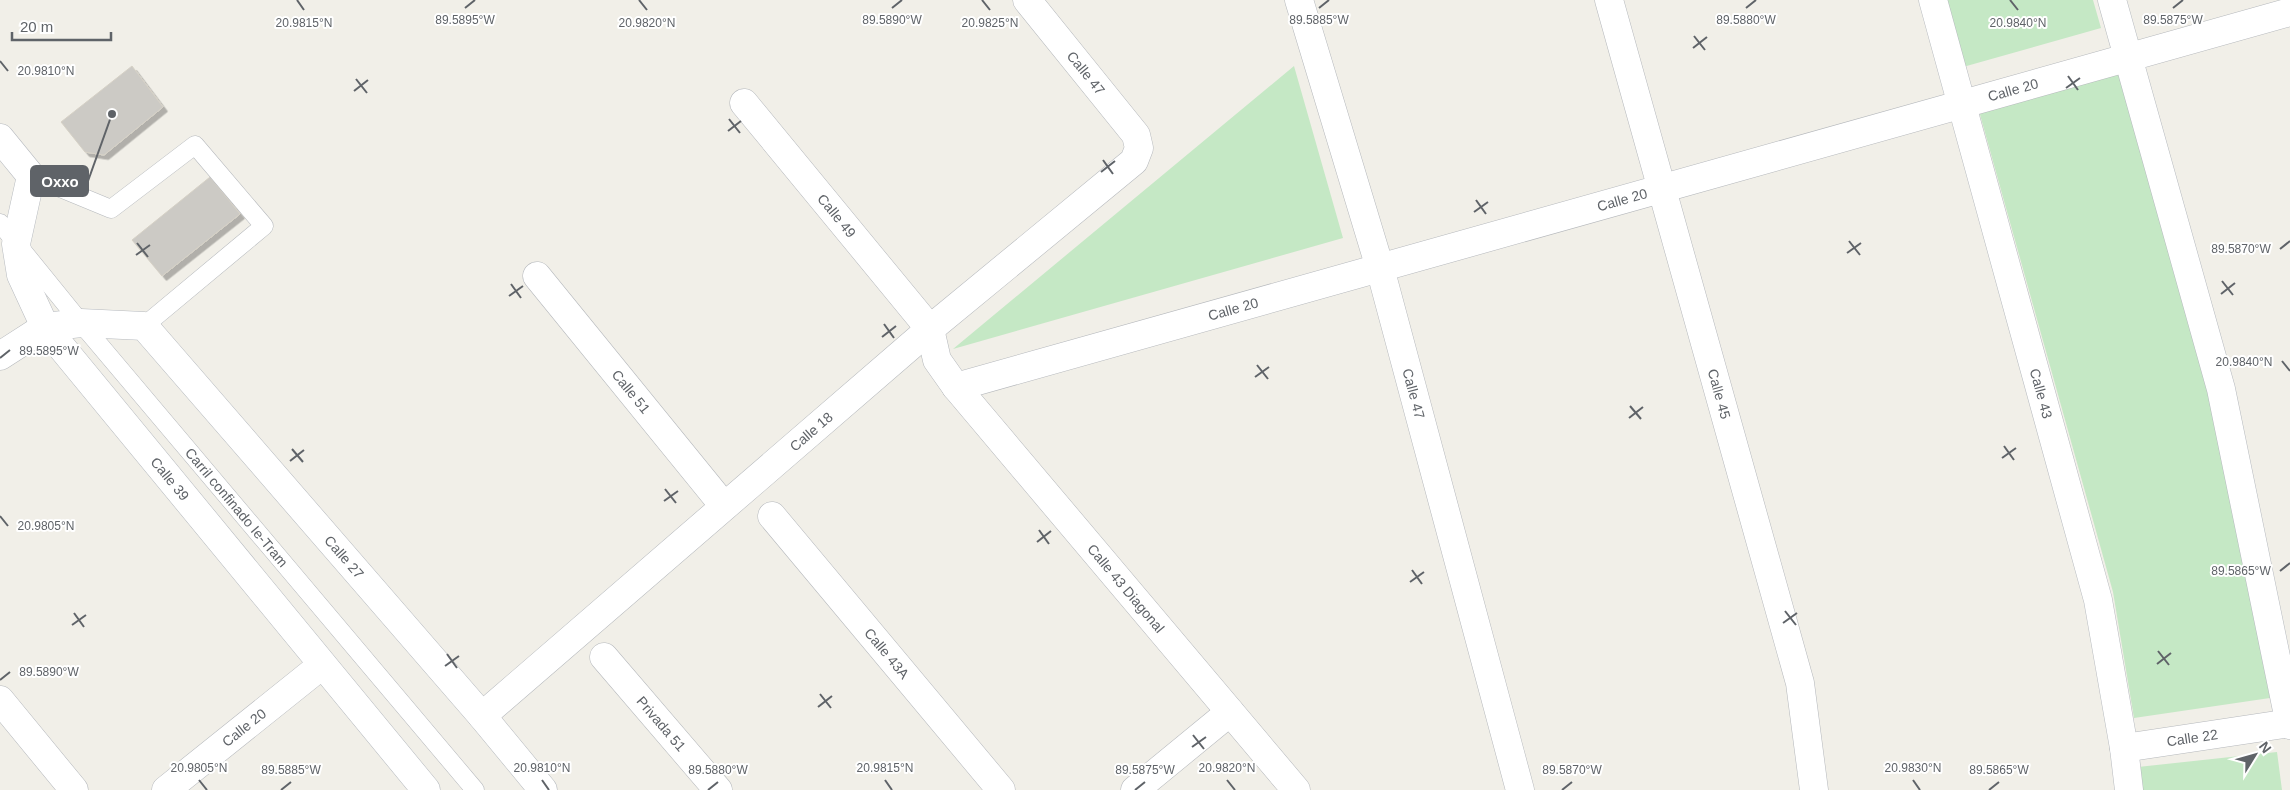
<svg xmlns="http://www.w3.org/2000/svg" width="2290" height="790" font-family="Helvetica,sans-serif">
	<defs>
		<filter id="shadow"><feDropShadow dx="4.5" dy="4.5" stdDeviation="0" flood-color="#0004"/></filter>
	</defs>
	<rect width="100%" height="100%" fill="#f1efe8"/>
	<path fill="#c5e8c5" d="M1944 0H2093L2101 28 1963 67Z
		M1294 66 1343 238 953 349Z
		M2118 69 2210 396 2270 698 2134 718 2113 592 1979 111Z
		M2277 752 2282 790H2141L2138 767Z"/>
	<path fill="#cccac5" stroke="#d6d1c6" filter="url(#shadow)" d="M132 66 163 107 104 155 85 152 61 122Z
		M210 177 240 214 162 276 132 240Z"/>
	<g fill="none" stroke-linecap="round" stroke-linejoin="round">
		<g stroke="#b5b8bc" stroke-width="19">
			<g id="lane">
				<path d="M31 176 111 209 195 145 264 226 144 326"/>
				<path id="s1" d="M0 223 81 323 475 790"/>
			</g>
		</g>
		<g stroke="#b5b8bc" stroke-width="29">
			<g id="street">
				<path id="s2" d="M1299 0 1380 268 1520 790"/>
				<path id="s3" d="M1609 0 1800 683 1814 790"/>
				<path id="s4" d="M744 103 930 329 937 360 956 387 1296 790"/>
				<path id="s5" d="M537 276 724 506"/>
				<path d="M0 356 45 327"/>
				<path id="s6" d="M956 387 2290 12"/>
				<path id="s7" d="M772 516 1001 790"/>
				<path id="s8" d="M604 657 718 790"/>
				<path d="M0 700 74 790"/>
				<path id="s9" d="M482 716 930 329 1134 161 1139 148 1136 135 1027 0"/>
				<path id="s10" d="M2124 748 2290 723"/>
				<path id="s11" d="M166 790 322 665"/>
				<path d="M1135 790 1230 712"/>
			</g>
		</g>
		<g stroke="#b6babf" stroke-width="29">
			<g id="secondary">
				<path id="s12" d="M1933 0 2098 600 2124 748 2129 790"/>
				<path d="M2112 0 2221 389 2290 725"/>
				<path id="s13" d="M0 138 31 176 16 244 21 275 45 327 426 790"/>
				<path id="s14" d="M45 327 81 323 144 326 482 716 543 790"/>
			</g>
		</g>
		<use href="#lane" stroke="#fff" stroke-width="18"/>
		<use href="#street" stroke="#fff" stroke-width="28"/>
		<use href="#secondary" stroke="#fff" stroke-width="28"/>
	</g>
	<path fill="none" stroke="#5f6368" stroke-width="2" d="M297 0 304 10M639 0 647 10M982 0 990 10M2010 0 2018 10M465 8 475 0M892 8 902 0M1319 8 1329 0M1746 8 1756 0M2173 8 2183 0M1694 36 1705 50M1693 48 1707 37M0 61 8 71M2068 76 2078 90M356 79 367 93M2066 88 2080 78M354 91 368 80M729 119 740 133M728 131 741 121M1103 160 1113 174M1101 172 1115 161M1476 200 1486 214M1474 212 1488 202M1849 241 1860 255M137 243 148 257M2280 249 2290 241M1847 253 1861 243M136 255 150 245M2222 281 2233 295M511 284 521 298M2221 294 2235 283M509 296 523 286M884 324 894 338M882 337 896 326M0 358 10 350M2282 361 2290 371M1257 365 1268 379M1255 377 1269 367M1630 406 1641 419M1629 418 1643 407M2004 446 2014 460M292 449 303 462M2002 458 2016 448M290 461 304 450M665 489 676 503M664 501 678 491M0 516 8 526M1039 530 1049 544M1037 542 1051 531M1412 570 1422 584M2280 571 2290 563M1410 582 1424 572M1785 611 1796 625M74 613 84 627M1783 623 1797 613M72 625 86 615M2158 651 2169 665M447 654 457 668M2157 664 2171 653M445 666 459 656M0 680 10 672M820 694 831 708M818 707 832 696M1193 735 1204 749M1192 747 1206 737M199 780 207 790M542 780 549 790M885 780 892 790M1227 780 1235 790M1913 780 1920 790M281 790 291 782M708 790 718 782M1135 790 1145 782M1562 790 1572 782M1989 790 1999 782"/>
	<g text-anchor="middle" stroke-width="4" stroke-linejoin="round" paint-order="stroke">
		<g font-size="14" fill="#5f6368" stroke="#fff">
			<text transform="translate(1086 73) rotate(51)" y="5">Calle 47</text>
			<text dy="5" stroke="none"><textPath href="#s6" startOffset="1098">Calle 20</textPath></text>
			<text dy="5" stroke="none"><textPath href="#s6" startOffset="692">Calle 20</textPath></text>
			<text dy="5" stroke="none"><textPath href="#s4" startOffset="146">Calle 49</textPath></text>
			<text dy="5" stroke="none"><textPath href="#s6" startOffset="288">Calle 20</textPath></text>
			<text dy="5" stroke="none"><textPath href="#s5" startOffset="149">Calle 51</textPath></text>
			<text dy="5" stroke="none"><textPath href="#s3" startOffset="409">Calle 45</textPath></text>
			<text dy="5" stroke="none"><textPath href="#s12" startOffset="408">Calle 43</textPath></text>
			<text dy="5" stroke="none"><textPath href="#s2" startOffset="410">Calle 47</textPath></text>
			<text dy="5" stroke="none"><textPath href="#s9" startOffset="435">Calle 18</textPath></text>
			<text dy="5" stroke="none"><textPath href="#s13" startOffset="404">Calle 39</textPath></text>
			<text dy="5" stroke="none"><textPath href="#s1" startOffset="370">Carril confinado Ie-Tram</textPath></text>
			<text dy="5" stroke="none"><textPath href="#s14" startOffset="405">Calle 27</textPath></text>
			<text dy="5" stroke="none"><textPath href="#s4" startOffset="621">Calle 43 Diagonal</textPath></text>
			<text dy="5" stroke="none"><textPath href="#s7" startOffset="179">Calle 43A</textPath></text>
			<text dy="5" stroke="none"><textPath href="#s8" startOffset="88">Privada 51</textPath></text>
			<text dy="5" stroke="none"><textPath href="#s11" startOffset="100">Calle 20</textPath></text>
			<text dy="5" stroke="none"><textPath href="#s10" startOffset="69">Calle 22</textPath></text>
		</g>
	</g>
	<g font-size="12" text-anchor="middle" fill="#5f6368" stroke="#fff" stroke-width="4" stroke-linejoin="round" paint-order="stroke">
		<text x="465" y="24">89.5895°W</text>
		<text x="892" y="24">89.5890°W</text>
		<text x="1319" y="24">89.5885°W</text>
		<text x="1746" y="24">89.5880°W</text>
		<text x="2173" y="24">89.5875°W</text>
		<text x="304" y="27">20.9815°N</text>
		<text x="647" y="27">20.9820°N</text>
		<text x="990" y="27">20.9825°N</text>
		<text x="2018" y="27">20.9840°N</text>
		<text x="46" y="75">20.9810°N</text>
		<text x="2241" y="253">89.5870°W</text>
		<text x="49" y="355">89.5895°W</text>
		<text x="2244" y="366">20.9840°N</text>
		<text x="46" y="530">20.9805°N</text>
		<text x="2241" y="575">89.5865°W</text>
		<text x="49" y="676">89.5890°W</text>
		<text x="199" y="772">20.9805°N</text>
		<text x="542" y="772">20.9810°N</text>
		<text x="885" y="772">20.9815°N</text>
		<text x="1227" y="772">20.9820°N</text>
		<text x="1913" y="772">20.9830°N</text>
		<text x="291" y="774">89.5885°W</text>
		<text x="718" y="774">89.5880°W</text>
		<text x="1145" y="774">89.5875°W</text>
		<text x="1572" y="774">89.5870°W</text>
		<text x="1999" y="774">89.5865°W</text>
	</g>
	<path fill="none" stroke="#5f6368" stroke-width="2" d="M112 114L88 181"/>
	<circle fill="#5f6368" stroke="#fff" stroke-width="2" cx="112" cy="114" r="5"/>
	<rect fill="#5f6368" stroke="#5f6368" stroke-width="2" x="31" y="166" width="57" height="30" rx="5"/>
	<g font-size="15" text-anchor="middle" font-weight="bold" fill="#fff">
		<text x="60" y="187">Oxxo</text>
	</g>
	<g transform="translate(2255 755) rotate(53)" stroke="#ffffff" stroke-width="4" paint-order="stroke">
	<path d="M0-4L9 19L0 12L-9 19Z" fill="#5f6368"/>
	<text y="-8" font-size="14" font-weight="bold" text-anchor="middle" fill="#5f6368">N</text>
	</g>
	<path d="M12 32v8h99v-8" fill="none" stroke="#5f6368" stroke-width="2.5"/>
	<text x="20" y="32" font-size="15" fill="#5f6368" stroke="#ffffff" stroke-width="4" paint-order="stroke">20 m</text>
</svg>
